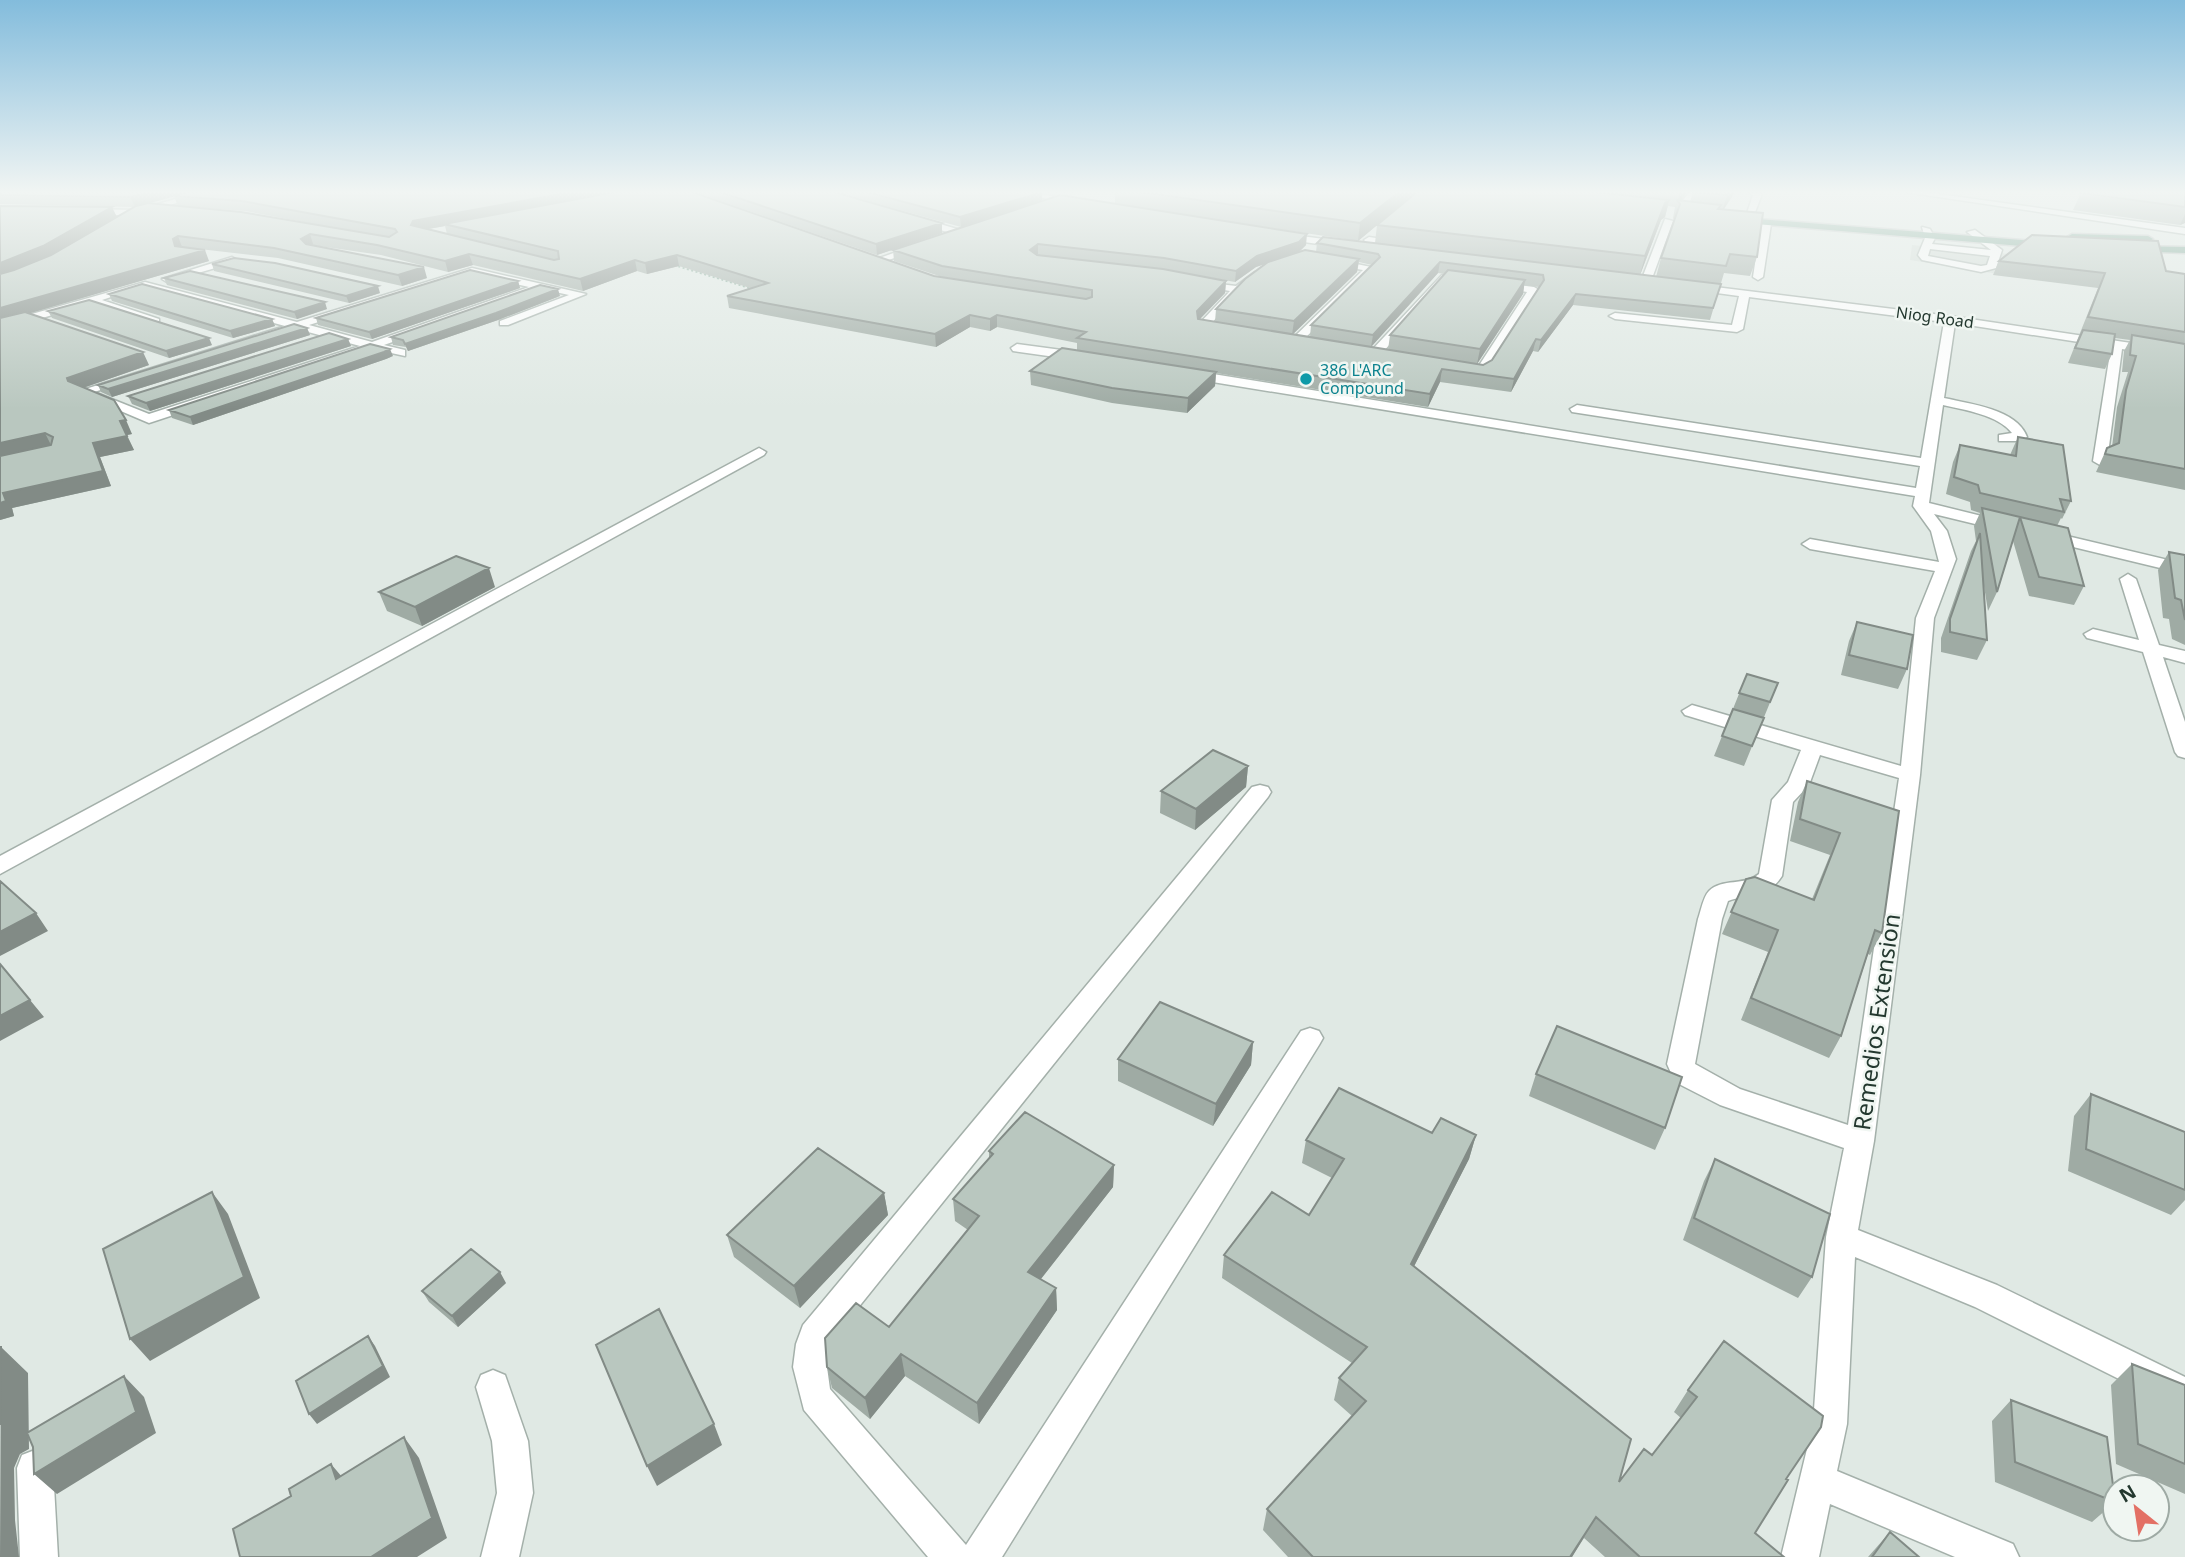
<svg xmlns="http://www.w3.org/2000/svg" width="2185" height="1557" font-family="'Noto Sans',sans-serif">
	<rect width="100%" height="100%" fill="#e0e9e4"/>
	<path fill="#cfd9d3" d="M1912 245 2010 254 2011 276 1910 260Z"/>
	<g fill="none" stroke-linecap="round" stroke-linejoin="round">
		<g stroke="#a4b0aa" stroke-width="3">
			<path id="minor" d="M200 192H211L139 215H86L82 212 86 209 137 210Z
				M1015 192H1031L1085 203 1081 206Z
				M1690 192H1698L1685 208H1679L1678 206Z
				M1747 192 1762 194 1754 215 1747 213 1753 195Z
				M1905 192H1924L2185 228V234Z
				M916 217 964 231 966 233 961 236 913 222V218Z
				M1665 219 1673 221 1651 281 1642 283 1641 281Z
				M1766 221 1771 224 1763 277 1758 280 1753 277 1761 224Z
				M1922 227 1930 229 1935 238 1932 244 1991 250 1967 232 1975 230 2002 250 1996 268 1981 272 1922 260 1918 255 1925 238ZM1930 249 1990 256 1987 265 1981 266 1928 256Z
				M1278 233 1347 242 1352 245 1347 248 1275 238V234Z
				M1369 237 1403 242 1408 245 1403 248 1366 242 1364 240Z
				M919 244 922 245V249L876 264 871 261Z
				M232 257 237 260 236 262 167 282 162 279Z
				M1332 259 1376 268 1299 344H1291V340L1363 270 1328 264 1327 262Z
				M472 268 586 294 508 325H500V321L569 295 542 289 384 345 405 350V356L373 349 149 423 76 392 285 326 141 287 102 300 159 319V323H151L91 304 0 330V323L145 282 297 322ZM472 274 529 287 372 342 309 325ZM297 329 360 346 149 414 94 392Z
				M1255 272 1264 274 1239 292 1210 325 1225 328V332L1198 329V325L1230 291 1195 285V281L1236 286Z
				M1442 275 1534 287 1539 290 1485 374 1371 357V351ZM1445 281 1527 292 1478 367 1383 352Z
				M1691 284 1950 316 2185 351V359L2122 349 2107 461 2100 465 2093 461 2111 347 1955 323 1944 398C1970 404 2017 409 2027 437L2020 441H1999V435L2012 433C1998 415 1965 410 1943 405L1929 503 2010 523 2012 526 2004 531 1934 514 1947 531 1956 559 1934 618 1920 775 1874 1141 1858 1230 1997 1285 2185 1377V1412L1975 1307 1855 1257 1847 1424 1837 1471 2013 1544 2019 1557H1955L1830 1504 1819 1557H1781L1813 1424 1826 1237 1844 1148 1720 1105 1675 1082 1667 1064 1698 919C1701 911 1703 897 1709 891 1722 878 1745 886 1759 874L1772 800 1788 782 1801 750 1685 715 1682 711 1692 705 1699 707 1901 766 1916 618 1935 571 1810 549 1802 544 1810 539 1939 562 1931 531 1913 506 1915 496 1188 378 1182 374 1188 370 1916 488 1920 466 1572 412 1570 409 1577 405 1921 458 1944 322 1749 297 1743 329 1737 332 1615 319 1609 316 1615 313 1732 325 1739 296 1687 289V285ZM1820 755 1899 778 1848 1125 1740 1089 1695 1064 1722 919 1728 901C1749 893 1768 898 1782 876L1793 802 1809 785Z
				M1017 344 1084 353 1090 357 1084 361 1013 351 1011 348Z
				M759 448 766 452 764 455 0 874V856Z
				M2046 531 2185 564V574L2040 539 2038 536 2040 533Z
				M2128 574 2136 579 2159 645 2185 651V663L2163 657 2185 722V758L2178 756 2175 752 2143 652 2087 638 2084 634 2093 629 2139 640 2120 579Z
				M1260 785 1268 787 1271 792 1268 797 829 1344 827 1367 830 1389 966 1545 1301 1031 1310 1028 1319 1031 1323 1038 1319 1045 1002 1557H928L804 1410 793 1367 796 1344 803 1325 1252 787Z
				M493 1370 505 1375 528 1441 533 1493 519 1557H481L497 1493 492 1441 476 1387 481 1375Z
				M35 1450 48 1455 53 1468 58 1557H20L17 1468 22 1455Z"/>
		</g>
		<g stroke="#bdc3c1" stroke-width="3">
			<path id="major" d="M1734 217 2047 242 2052 245 2047 248 1731 222V218Z
				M2072 234 2148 236 2153 239 2148 242 2069 239 2067 237Z
				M2132 246 2185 247V253L2129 251 2127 249Z"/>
		</g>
		<path stroke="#84aa98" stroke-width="2" stroke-dasharray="2 2.5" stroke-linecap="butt" d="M674 265 753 289"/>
		<use href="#minor" fill="#fff" fill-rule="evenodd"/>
		<use href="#major" fill="#699a86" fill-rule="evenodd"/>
	</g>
	<path fill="#9faba4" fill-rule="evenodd" d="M0 192H692L934 276 942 277 894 261 893 250 1115 204V192H1417L1358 241 1199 217 1306 245 1299 252H1316L1317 243H1375L1377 225 1417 192H1687L1681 201 1690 202 1693 192H1735L1724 209 1757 257 1750 276 1724 273 1710 320 1573 305 1538 352 1533 351 1511 392 1440 382 1428 407 1216 373 1215 386 1187 413 1112 403 1031 385 1030 371 1077 350V343L997 327 990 331 970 327 936 347 729 308 727 296 750 288 679 266 647 274 637 271 583 291 473 265 448 272 381 255 312 245 427 278 402 286 278 258 182 247 209 261 30 313 149 365 83 388 132 434 127 435 134 450 100 457 111 486 12 508 14 516 0 520V206L117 217 134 207 0 204ZM174 196 178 206 245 211 346 230 150 203ZM1668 206 1675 207 1673 218 1674 220 1661 258 1656 277 1640 275 1661 220 1665 217ZM445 226 447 234 429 229ZM1359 262 1372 265 1311 325 1310 337 1293 334 1357 272ZM1267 263 1216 309 1215 322 1199 320 1225 293 1226 281 1163 269 1235 282 1256 267ZM1438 273 1445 274 1390 335 1388 350 1371 347ZM1524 285 1539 287 1492 360 1483 365 1477 364 1523 294Z
		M694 192H1042L961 227 857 198 942 233 877 255Z
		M2185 192V223L2180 225 2073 210 2081 193Z
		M1999 261 2166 271 2185 274V490L2096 472 2107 448 2112 447 2117 407 2128 372H2122L2124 351 2130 340 2115 338 2112 354 2105 369 2068 363 2098 288 1993 275Z
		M212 264 380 293 349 303 214 271Z
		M164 278 327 309 297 319 167 285Z
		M518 281 520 288 372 339 318 325 316 318Z
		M109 294 272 319 275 326 233 338 112 301Z
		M560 296 498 320 408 351 406 347 393 345 391 337Z
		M48 311 212 345 169 358 52 318Z
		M307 328 310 335 112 397 101 392 98 385Z
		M348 339 351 346 150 411 132 404 128 396Z
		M393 356 386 359 193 425 172 418 169 410Z
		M2018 437 2071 501 2062 519 2061 518 2057 526 2084 586 2074 605 2029 596 2013 541 1997 592 1988 611 1984 586 1987 640 1977 660 1941 652V638L1971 551 1976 541 1974 526 1980 513 1971 510 1970 502 1946 494 1953 462 1960 445 2010 455Z
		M2169 552 2185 555V645L2172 639 2169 619 2163 618 2158 570Z
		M495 587 422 626 387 611 379 592Z
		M1857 622 1907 669 1898 689 1841 675 1849 641Z
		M1747 674 1778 683 1744 766 1714 756Z
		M1248 766 1246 787 1195 830 1160 813 1161 791Z
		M1807 781 1899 811 1882 933 1870 955 1868 954 1841 1036 1829 1058 1741 1020 1768 952 1722 934 1746 879 1812 899 1830 855 1790 841 1798 802Z
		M1253 1042 1251 1065 1213 1126 1118 1081V1059Z
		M1536 1074 1665 1128 1655 1150 1529 1096Z
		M2091 1094 2185 1132V1200L2171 1215 2068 1171 2074 1116Z
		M1432 1133 1476 1135 1469 1159 1414 1266 1619 1482 1652 1455 1681 1418 1674 1412 1688 1390 1724 1341 1786 1479 1755 1533 1784 1557H1605L1584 1538 1572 1557H1288L1263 1530 1267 1509 1352 1416 1334 1400 1339 1378 1352 1363 1222 1278 1224 1255 1309 1215 1332 1178 1302 1163 1306 1140Z
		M989 1151 1114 1165 1113 1187 1041 1279 1056 1288 1057 1310 979 1424 905 1376 870 1419 832 1388 827 1367 889 1327 968 1230 955 1221 953 1199 989 1159Z
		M1715 1159 1812 1277 1798 1298 1683 1240 1704 1181Z
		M884 1193 888 1215 800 1308 734 1257 727 1235Z
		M506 1283 458 1327 429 1302 422 1291Z
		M2132 1364 2185 1385V1494L2116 1464 2111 1385Z
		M2011 1400 2115 1502 2092 1522 1995 1482 1992 1421Z
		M1890 1532 1919 1557H1868Z"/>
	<path fill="#828b86" d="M152 192H191L135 207 130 197Z
		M571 192H625L444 224 445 226 416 231 411 225 413 221Z
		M1042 192V201L961 227 960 217Z
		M1399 192H1417L1358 241 1360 223Z
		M1680 192H1687L1679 203 1677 201Z
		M1729 192H1735L1722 212 1727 195Z
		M1669 200 1665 217 1661 220 1640 275 1645 256 1665 203Z
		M112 207 117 217 49 257 0 276V263Z
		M2185 214V223L2180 225Z
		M942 223V233L877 255 876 244Z
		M310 234 313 244 305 250 301 239Z
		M1307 234 1306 245 1298 253 1256 267 1235 282 1236 271 1257 256Z
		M178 236 182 247 177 250 173 239Z
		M1038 244V254L1031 261 1030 250Z
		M205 250 209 261 0 322V308Z
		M469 254 473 265 448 272 445 261Z
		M677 255 679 266 647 274 645 263Z
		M1359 259 1357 272 1292 335 1294 321Z
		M635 260 637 271 583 291 580 279Z
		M1440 262 1438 273 1371 347 1373 335Z
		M424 267 427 278 402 286 398 275Z
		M1525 280 1523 294 1477 364 1480 349Z
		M518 281 520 288 372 339 369 332Z
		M1226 281 1225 293 1196 323 1197 311Z
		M378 286 380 293 349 303 346 296Z
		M558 289 560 296 498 320 408 351 405 344Z
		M1576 294 1573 305 1538 352 1541 340Z
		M325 302 327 309 297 319 294 312Z
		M970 315V327L936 347 935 334Z
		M997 315V327L990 331V319Z
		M272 319 275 326 233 338 230 331Z
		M307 328 310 335 112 397 108 389Z
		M209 338 212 345 169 358 166 351Z
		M348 339 351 346 150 411 146 403Z
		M1536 339 1533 351 1511 392 1514 379Z
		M390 349 393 356 386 359 193 425 190 417Z
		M143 352 149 365 74 391 67 378Z
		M1442 369 1440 382 1428 407 1430 394Z
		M1216 372 1215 386 1187 413 1188 398Z
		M126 420 132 434 127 435 120 421Z
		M45 433 52 447 0 459V443Z
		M127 436 134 450 100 457 111 486 12 508 14 516 0 520V503L3 493 93 443Z
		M489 568 495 587 422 626 415 607Z
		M1248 766 1246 787 1195 830 1196 809Z
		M36 913 48 931 0 956V932Z
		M30 1000 44 1017 0 1041V1016Z
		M1253 1042 1251 1065 1213 1126 1216 1104Z
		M1476 1135 1469 1159 1404 1286 1411 1264Z
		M1114 1165 1113 1187 1029 1294 1028 1272Z
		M212 1192 228 1214 260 1298 150 1361 130 1339Z
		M884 1193 888 1215 800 1308 794 1286Z
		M500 1272 506 1283 458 1327 452 1316Z
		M1056 1288 1057 1310 979 1424 977 1403Z
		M368 1336 375 1346 390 1377 317 1424 309 1414Z
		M1 1347 28 1373 29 1449 20 1454 14 1468 15 1520 19 1557H0Z
		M901 1354 905 1376 870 1419 865 1398Z
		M124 1376 144 1397 156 1433 57 1494 34 1474Z
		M714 1424 722 1445 657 1486 647 1466Z
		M404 1437 419 1458 447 1538 417 1557H371Z
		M331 1464 348 1484 336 1479Z
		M1596 1517 1572 1557H1570Z"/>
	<path fill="#b9c7bf" stroke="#828b86" stroke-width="2" d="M0 192H152L130 197 0 195Z
		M187 192H571L413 221 411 225 554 260 559 259 558 251 444 224 615 192H692L934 276 1086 299 1092 297V290L942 266 893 250 1060 195 1307 234 1299 242 1257 256 1236 271 1164 258 1038 244 1030 250 1037 255 1163 269 1226 281 1197 311 1198 319 1483 365 1492 360 1544 280 1543 275 1440 262 1373 335 1311 325 1380 257 1378 254 1317 243 1323 237 1721 284 1713 308 1576 294 1541 340 1536 339 1514 379 1442 369 1430 394 1077 338 1086 332 997 315 990 319 970 315 935 334 852 319 727 296 768 283 677 255 645 263 635 260 580 279 469 254 445 261 377 245 310 234 301 239 306 244 424 267 398 275 274 248 178 236 173 239 175 246 205 250 0 308V274L14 270 51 255 136 206 148 203 241 212 389 237 397 232 395 229 242 201 174 196Z
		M720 192H834L942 223 876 244Z
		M867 192H1042L960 217Z
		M1141 192H1399L1360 223Z
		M1417 192H1593L1669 200 1665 203 1645 256 1377 225Z
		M1693 192H1729L1727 195Z
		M2083 192H2185V207L2081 193Z
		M1677 200 1721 205 1718 209 1763 213 1757 257 1730 254 1726 266 1661 258 1680 204Z
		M0 206 112 207 43 246 0 263Z
		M2032 235 2158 241 2166 271 2185 274V332L2088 317 2105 273 1999 261Z
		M1305 250 1359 259 1294 321 1216 309 1245 279 1268 262Z
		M234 258 275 263 378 286 346 296 212 264Z
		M470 270 518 281 369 332 316 318Z
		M1448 270 1525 280 1480 349 1390 335Z
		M190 271 325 302 294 312 164 278Z
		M142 284 272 319 230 331 109 294Z
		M540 285 558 289 496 313 405 344 403 340 391 337Z
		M89 300 209 338 166 351 48 311Z
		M25 312 143 352 67 378 68 381 114 400 126 420 120 421 127 436 93 443 103 471 3 493 6 501 0 503V456L51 445 53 437 45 433 0 443V318Z
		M294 324 307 328 108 389 98 385Z
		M2083 330 2115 334 2112 354 2075 348Z
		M329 333 348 339 146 403 128 396Z
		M2132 335 2185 344V469L2105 454 2107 448 2119 443 2126 390 2136 356 2130 355Z
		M370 344 390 349 384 352 190 417 169 410Z
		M1062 348 1216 372 1188 398 1112 388 1030 371Z
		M2018 437 2063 445 2071 501 2060 499 2064 512 1980 493 1978 485 1954 477 1960 445 2016 456Z
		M1982 508 2020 517 1997 592Z
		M2020 517 2068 528 2084 586 2039 577Z
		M1980 533 1987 640 1950 632V619Z
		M2169 552 2185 555V620L2181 600 2175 598Z
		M456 556 489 568 415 607 379 592Z
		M1857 622 1913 635 1907 669 1849 655Z
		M1747 674 1778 683 1770 702 1739 693Z
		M1733 709 1764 718 1752 746 1722 736Z
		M1213 750 1248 766 1196 809 1161 791Z
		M1807 781 1899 811 1882 933 1875 930 1841 1036 1751 998 1778 930 1731 912 1746 879 1755 877 1814 900 1840 833 1800 819Z
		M0 881 36 913 0 932Z
		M0 964 30 1000 0 1016Z
		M1160 1002 1253 1042 1216 1104 1118 1059Z
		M1557 1026 1682 1077 1665 1128 1536 1074Z
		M1339 1088 1432 1133 1441 1118 1476 1135 1411 1264 1631 1439 1619 1482 1644 1449 1652 1455 1697 1397 1688 1390 1724 1341 1823 1416 1821 1427 1786 1479 1788 1480 1755 1533 1784 1557H1640L1596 1517 1570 1557H1313L1267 1509 1366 1401 1339 1378 1367 1347 1224 1255 1272 1192 1309 1215 1344 1159 1306 1140Z
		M2091 1094 2185 1132V1190L2086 1149Z
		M1025 1112 1114 1165 1028 1272 1056 1288 977 1403 901 1354 865 1398 827 1367 825 1338 856 1303 889 1327 979 1216 953 1199 993 1154 989 1151Z
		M818 1148 884 1193 794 1286 727 1235Z
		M1715 1159 1830 1214 1812 1277 1694 1218Z
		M212 1192 244 1277 130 1339 103 1249Z
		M471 1249 500 1272 452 1316 422 1291Z
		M659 1309 714 1424 647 1466 596 1345Z
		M368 1336 383 1366 309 1414 296 1381Z
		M0 1347H1L0 1425Z
		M2132 1364 2185 1385V1464L2138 1444Z
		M124 1376 136 1412 34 1474 33 1447 27 1433Z
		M2011 1400 2107 1437 2115 1502 2015 1462Z
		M404 1437 432 1518 371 1557H240L233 1529 291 1496 289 1489 331 1464 336 1479Z
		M1890 1532 1919 1557H1872Z"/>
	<linearGradient id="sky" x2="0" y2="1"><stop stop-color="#83bcdc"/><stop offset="0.47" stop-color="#f1f5f3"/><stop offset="1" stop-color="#f1f5f3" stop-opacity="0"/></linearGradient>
	<rect width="2185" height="409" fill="url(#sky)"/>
	<circle fill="#0f9aa8" stroke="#f0f6f2" stroke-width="2.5" cx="1306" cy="379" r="7"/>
	<g text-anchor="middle" stroke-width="5" stroke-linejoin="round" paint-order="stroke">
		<g font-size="16" fill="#23382f" stroke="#f0f6f2">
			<text transform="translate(1935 317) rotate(8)" y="6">Niog Road</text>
		</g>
		<g font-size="16" fill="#0d838f" stroke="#f0f6f2" text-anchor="start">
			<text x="1320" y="376">386 L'ARC<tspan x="1320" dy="18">Compound</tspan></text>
		</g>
		<g font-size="23" fill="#23382f" stroke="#f0f6f2">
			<text transform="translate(1877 1022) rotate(-82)" y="8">Remedios Extension</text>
		</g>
	</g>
	<g transform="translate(2136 1508) rotate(330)"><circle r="33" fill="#f0f6f2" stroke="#9eaaa4" stroke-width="2"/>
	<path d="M0-5L12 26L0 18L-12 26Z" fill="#e37065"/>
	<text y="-10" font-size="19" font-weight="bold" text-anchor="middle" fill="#23382f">N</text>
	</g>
</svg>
